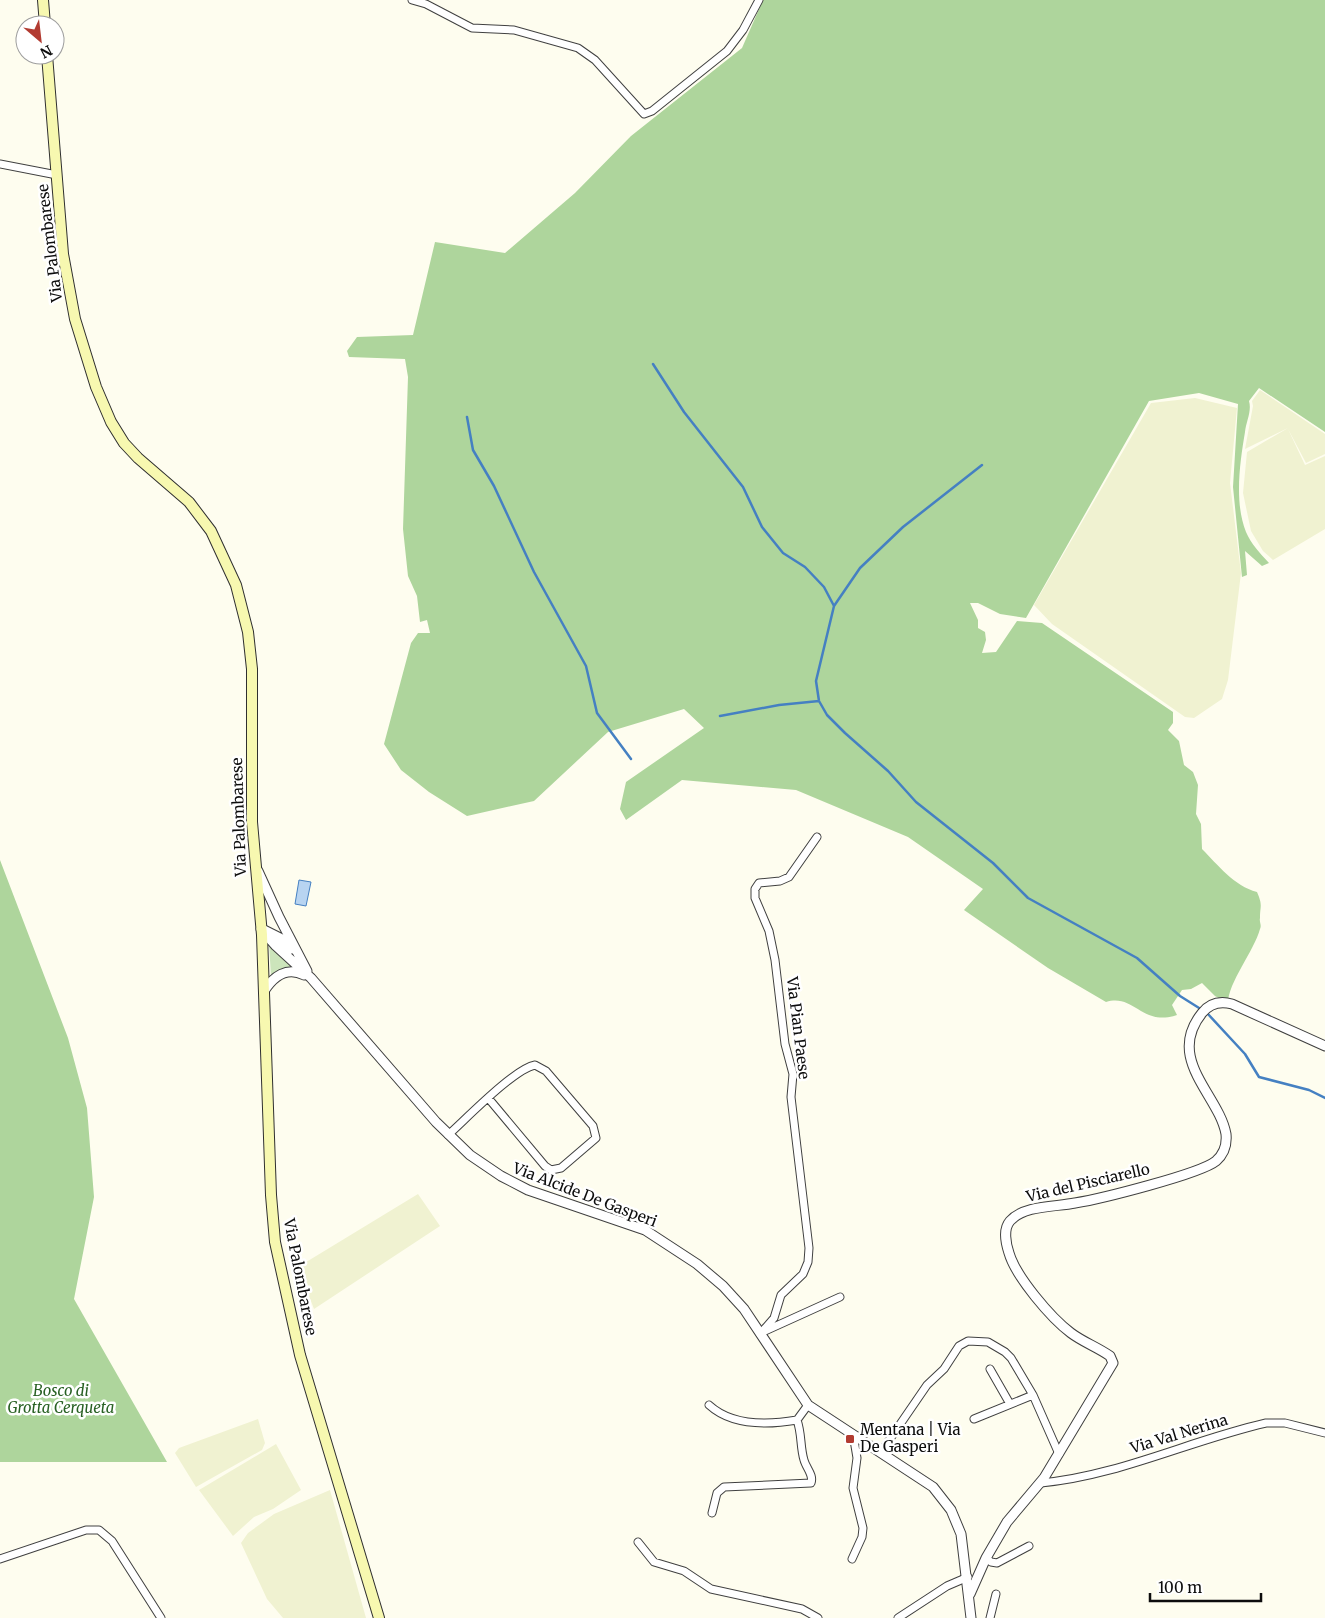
<svg xmlns="http://www.w3.org/2000/svg" width="1325" height="1618" font-family="Merriweather,serif">
	<rect width="100%" height="100%" fill="#fefdef"/>
	<path fill="#f0f2d1" d="M1260 390 1325 434V454L1306 463 1288 429 1305 465 1325 456V529L1273 560 1263 551 1251 531 1243 493 1247 452 1288 428 1245 449 1253 406 1252 401Z
		M1195 398 1237 408 1230 483 1241 573 1228 680 1222 699 1194 718 1185 717 1052 624 1034 605 1151 403Z
		M418 1194 440 1226 314 1309 298 1267Z
		M258 1419 265 1443 262 1450 196 1487 175 1453 179 1448Z
		M276 1444 301 1490 273 1509 254 1517 233 1536 199 1490Z
		M330 1490 366 1618H283L267 1599 241 1543 248 1533 274 1514Z"/>
	<path fill="#cce5bb" d="M269 944 293 968 271 976Z"/>
	<path fill="#aed59c" d="M763 0H1325V432L1259 388 1249 401C1252 411 1246 422 1245 432 1240 462 1234 502 1246 532 1251 544 1260 553 1269 563L1262 566 1245 551 1247 575 1242 577 1233 487 1238 404 1199 393 1149 401 1026 618 1000 614 978 603H970L978 620V628L985 632 986 640 982 653 996 652 1017 621 1042 623 1173 712V723L1168 730 1179 741 1184 765 1193 772 1198 785 1196 814 1201 824 1202 849C1218 865 1234 886 1257 892 1263 906 1260 905 1260 918 1259 922 1262 925 1260 929 1254 951 1228 983 1228 1003L1215 996 1202 983 1191 989 1182 990 1172 1005 1177 1015C1142 1027 1134 993 1106 1002L1048 968 964 910 983 889 908 837 796 790 682 780 626 820 620 809 626 782 704 728 684 709 608 732 534 801 467 816 429 792 401 770 384 744 411 643 418 633H430L427 620 420 622 417 596 408 576 403 529 408 377 405 359 349 357 347 351 357 337 413 335 435 242 505 253 575 193 631 136 742 48Z
		M0 860 68 1038 87 1108 94 1197 74 1299 167 1462H0Z"/>
	<path fill="#b8d4f1" stroke="#4580c2" d="M299 880 311 882 306 906 295 904Z"/>
	<g fill="none" stroke-linecap="round" stroke-linejoin="round">
		<path stroke="#4580c2" stroke-width="2.5" d="M653 364 684 412 743 487 762 527 783 553 805 567 824 587 834 606
			M467 417 473 450 494 486 534 572 586 666 597 713 631 759
			M982 465 903 527 860 568 834 606 816 681 819 701 827 715 845 733 888 771 916 802 993 863 1028 898 1137 958 1180 996 1207 1013 1245 1054 1259 1077 1309 1090 1325 1098
			M720 716 779 705 819 701"/>
		<g stroke="#404040" stroke-width="9">
			<path id="minor" d="M412 0 426 4 472 28 514 30 578 48 595 60 644 114 652 111 727 51 743 30 759 0
				M0 164 57 175
				M448 1135C467 1118 514 1069 535 1065L546 1071 593 1126 596 1138 561 1168 551 1170 545 1166 489 1099
				M765 1331 840 1297
				M760 1334 774 1318 781 1295 803 1274 808 1262 809 1248 791 1097 793 1074 785 1044 775 960 769 931 755 898V889L759 883 780 881 789 877 817 837
				M990 1369 1010 1404
				M709 1405C732 1426 768 1425 797 1420L808 1405
				M974 1419 1033 1395
				M881 1452 927 1385 944 1369 959 1346 968 1341 988 1342 1005 1352 1011 1358 1033 1395 1059 1454
				M1041 1483C1118 1476 1191 1440 1266 1423H1285L1325 1433
				M712 1513 717 1493 724 1487 811 1483C814 1475 806 1468 804 1460 800 1447 802 1434 797 1420
				M638 1542 654 1562 684 1571 711 1589 802 1609 818 1618
				M986 1558 991 1562 997 1563 1029 1546
				M0 1559 86 1530H99L112 1541 161 1618
				M852 1559 862 1537 863 1528 853 1488 857 1458 853 1434
				M898 1618 947 1586 968 1577
				M990 1618 996 1594"/>
		</g>
		<g stroke="#404040" stroke-width="11">
			<path id="tertiary" d="M258 871 279 917 307 971
				M261 929 276 946 311 978 436 1122 470 1155 501 1176 528 1190 645 1230 697 1264 723 1286 744 1309 808 1405 933 1487 951 1510 961 1534 971 1618
				M264 930 280 938 292 949
				M264 991C273 977 287 966 304 975
				M970 1594 986 1558 1007 1522 1044 1478 1113 1363 1110 1356C1097 1347 1083 1342 1071 1333 1051 1318 1016 1277 1009 1253 1006 1244 1003 1229 1010 1221 1024 1205 1056 1207 1075 1203 1100 1199 1200 1174 1216 1161 1224 1154 1227 1144 1226 1134 1219 1095 1165 1059 1202 1013 1210 1003 1221 1001 1232 1004L1325 1046"/>
		</g>
		<g stroke="#2f2f2f" stroke-width="12">
			<path id="secondary" d="M43 0 45 25
				M47 55 63 254 75 319 96 387 111 422 124 443 138 458 189 502 211 531 236 585 248 632 252 669V822L262 935 271 1195 275 1242 300 1355 379 1618"/>
		</g>
		<use href="#minor" stroke="#fff" stroke-width="7"/>
		<use href="#tertiary" stroke="#fff" stroke-width="9"/>
		<use href="#secondary" stroke="#f7f8b0" stroke-width="10"/>
	</g>
	<rect fill="#b23b31" stroke="#fff" stroke-width="2" x="845" y="1434" width="10" height="10" rx="2.5"/>
	<g text-anchor="middle" stroke-width="5" stroke-linejoin="round" paint-order="stroke">
		<g font-size="15" fill="#0d0d0d" stroke="#fff">
			<text transform="translate(50 243) rotate(-97)" y="5">Via Palombarese</text>
			<text transform="translate(239 817) rotate(-92)" y="5">Via Palombarese</text>
			<text transform="translate(798 1028) rotate(83)" y="5">Via Pian Paese</text>
			<text transform="translate(1088 1183) rotate(-13)" y="5">Via del Pisciarello</text>
			<text transform="translate(585 1195) rotate(21)" y="5">Via Alcide De Gasperi</text>
			<text transform="translate(300 1277) rotate(79)" y="5">Via Palombarese</text>
			<text transform="translate(1179 1434) rotate(-17)" y="5">Via Val Nerina</text>
		</g>
		<g font-size="15" font-style="italic" fill="#286023" stroke="#fff">
			<text x="61" y="1396">Bosco di<tspan x="61" dy="17">Grotta Cerqueta</tspan></text>
		</g>
		<g font-size="15" fill="#0d0d0d" stroke="#fff" text-anchor="start">
			<text x="860" y="1435">Mentana | Via<tspan x="860" dy="17">De Gasperi</tspan></text>
		</g>
	</g>
	<g transform="translate(40 40) rotate(152)"><circle r="24" fill="#ffffff" stroke="#9e9e9e"/>
	<path d="M0-4L9 19L0 12L-9 19Z" fill="#b23b31"/>
	<text y="-8" font-size="14" font-weight="bold" text-anchor="middle" fill="#0d0d0d">N</text>
	</g>
	<path d="M1150 1593v8h111v-8" fill="none" stroke="#0d0d0d" stroke-width="2.5"/>
	<text x="1158" y="1593" font-size="15" fill="#0d0d0d" stroke="#ffffff" stroke-width="4" paint-order="stroke">100 m</text>
</svg>
